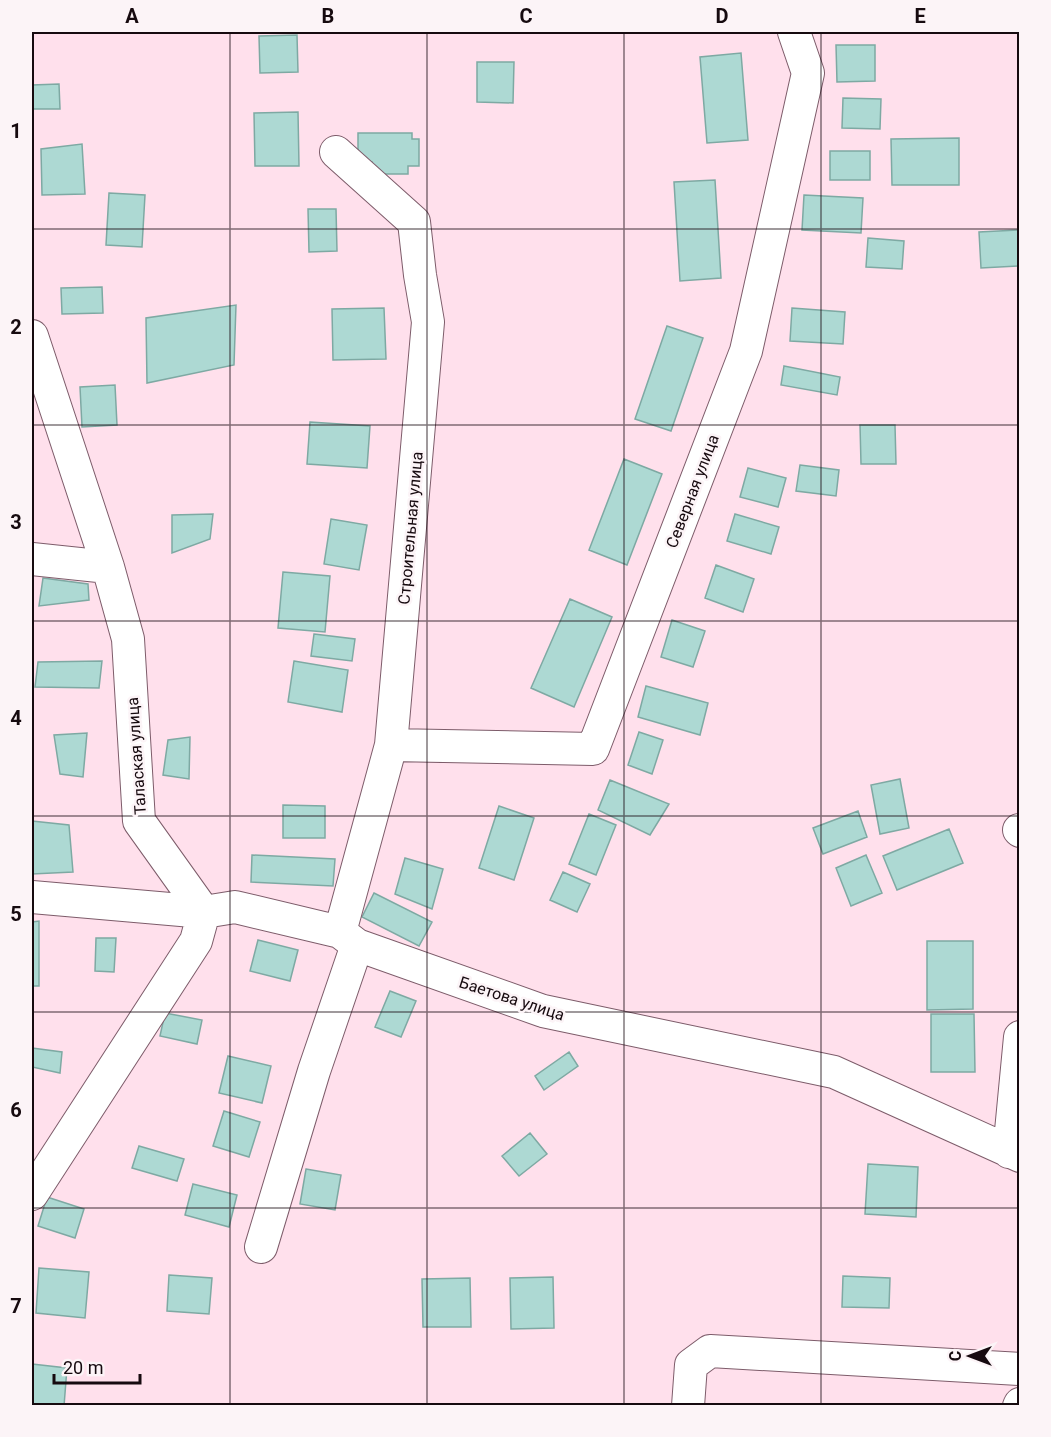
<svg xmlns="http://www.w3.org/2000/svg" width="1051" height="1437" font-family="Roboto,sans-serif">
	<rect width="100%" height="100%" fill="#ffe0ec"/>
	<path fill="#add9d3" stroke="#7ea9a3" stroke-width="1.5" d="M297 35 298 72 260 73 259 36Z
		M836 45H875V81L837 82Z
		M741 53 748 140 707 143 700 57Z
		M477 62H514L513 103 477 102Z
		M59 84 60 109H32V85Z
		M843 98 881 99 880 129 842 128Z
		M298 112 299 166H255L254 113Z
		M358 133H412V139H419V166H408V174H372V162H358Z
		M959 138V185H892L891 139Z
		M82 144 85 194 42 195 41 149Z
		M830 151H870V180H830Z
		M715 180 721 278 680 281 674 182Z
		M109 193 145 195 142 247 106 245Z
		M804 195 863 198 861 233 802 230Z
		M308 209H336L337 251 309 252Z
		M1020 230V266L981 268 979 232Z
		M868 238 904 241 902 269 866 267Z
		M102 287 103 313 62 314 61 288Z
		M236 305 234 365 147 383 146 318Z
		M384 308 386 359 333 360 332 309Z
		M792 308 845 312 843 344 790 341Z
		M667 326 703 338 671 431 635 419Z
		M784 366 840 377 837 395 781 385Z
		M115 385 117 425 82 427 80 387Z
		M310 422 370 426 367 468 307 464Z
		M860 425H895L896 464H861Z
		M624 459 662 474 627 565 589 550Z
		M800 465 839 470 836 496 796 491Z
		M748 468 786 478 778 507 740 497Z
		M213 514 210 539 172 553V515Z
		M735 514 779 527 771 554 727 541Z
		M331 519 367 525 359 570 324 564Z
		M716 565 754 579 743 612 705 598Z
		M283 572 330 576 325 632 278 628Z
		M43 578 88 584 89 600 39 606Z
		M570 599 612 617 574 707 531 688Z
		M672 620 705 631 693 667 661 657Z
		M314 634 355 639 352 661 311 656Z
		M102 661 99 688 35 687 38 662Z
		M294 661 348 670 342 712 288 702Z
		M646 686 708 703 700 735 638 717Z
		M639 732 663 740 652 774 628 765Z
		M87 733 83 777 60 774 54 735Z
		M190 737 189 779 163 775 168 740Z
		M900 779 909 828 880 834 871 785Z
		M610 780 669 804 650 835 598 810Z
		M283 805 325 806V838H283Z
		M499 806 534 818 514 880 479 868Z
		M858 811 867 837 823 854 813 828Z
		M589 814 616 825 596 875 569 864Z
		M32 821 69 825 73 872 32 874Z
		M949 829 963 863 897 890 883 856Z
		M252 855 335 859 333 886 251 882Z
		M866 855 882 893 851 906 836 868Z
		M405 858 443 869 432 909 395 894Z
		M563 872 590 884 577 912 550 900Z
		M374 893 432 922 419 946 362 917Z
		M39 921V986H32V922Z
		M96 938H116L114 972 95 971Z
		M258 940 298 950 290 981 250 971Z
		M927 941H973V1009L927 1010Z
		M390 991 416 1001 401 1037 375 1027Z
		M165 1013 202 1020 197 1044 160 1036Z
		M931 1014H974L975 1072H931Z
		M32 1048 62 1052 60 1073 32 1067Z
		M569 1052 578 1066 544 1090 535 1076Z
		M228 1056 271 1066 262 1103 219 1093Z
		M224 1111 260 1122 249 1157 213 1146Z
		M530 1133 547 1154 519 1176 502 1156Z
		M139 1146 184 1159 177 1181 132 1168Z
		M868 1164 918 1167 916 1217 865 1214Z
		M306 1169 341 1175 335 1210 300 1204Z
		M193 1184 237 1195 229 1227 185 1215Z
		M47 1197 84 1209 75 1238 38 1226Z
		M39 1268 89 1272 85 1318 36 1313Z
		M169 1275 212 1278 209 1314 167 1311Z
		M843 1276 890 1278 889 1308 842 1307Z
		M553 1277 554 1328 511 1329 510 1278Z
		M470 1278 471 1327H423L422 1279Z
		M32 1364 67 1368 64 1406H32Z"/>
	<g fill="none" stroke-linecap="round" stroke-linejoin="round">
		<g stroke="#7d5c6a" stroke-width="34">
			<path id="minor" d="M336 152 414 222 420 275 428 322 391 745 340 932
				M32 336 108 567 128 639 139 821 204 912 196 941 32 1194
				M32 559 108 567
				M391 745 593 749 746 351 808 73 794 32
				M1019 830 1020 831
				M32 897 204 912 235 907 340 932 357 945 543 1011 834 1072 1020 1156
				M1009 1152 1020 1037
				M261 1247 314 1071 357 945
				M688 1406 691 1365 710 1351 1020 1369
				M1019 1406 1020 1404"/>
		</g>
		<use href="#minor" stroke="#fff" stroke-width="32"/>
	</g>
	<path fill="none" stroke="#160a0f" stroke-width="1.5" stroke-opacity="0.55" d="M230 32V1406M427 32V1406M624 32V1406M821 32V1406M32 229H1020M32 425H1020M32 621H1020M32 816H1020M32 1012H1020M32 1208H1020"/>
	<g text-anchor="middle" stroke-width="5" stroke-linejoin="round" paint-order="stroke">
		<g font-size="16" fill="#160a0f" stroke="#fcf4f7">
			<text transform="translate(692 491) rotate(-69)" y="6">Северная улица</text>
			<text transform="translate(410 528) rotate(-85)" y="6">Строительная улица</text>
			<text transform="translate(136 756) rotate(-94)" y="6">Талаская улица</text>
			<text transform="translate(512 998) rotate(18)" y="6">Баетова улица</text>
		</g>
	</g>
	<rect width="1051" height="1437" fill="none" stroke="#fcf4f7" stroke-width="66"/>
	<g transform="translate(970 1356) rotate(270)" stroke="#fcf4f7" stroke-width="4.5" paint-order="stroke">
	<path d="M0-4.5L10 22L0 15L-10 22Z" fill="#160a0f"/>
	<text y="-9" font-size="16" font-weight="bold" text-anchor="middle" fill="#160a0f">С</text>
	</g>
	<path d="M54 1374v9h86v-9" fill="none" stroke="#160a0f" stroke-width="3"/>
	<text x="63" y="1374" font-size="18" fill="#160a0f" stroke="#fcf4f7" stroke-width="4.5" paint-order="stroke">20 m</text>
	<rect x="33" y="33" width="985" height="1371" fill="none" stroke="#160a0f" stroke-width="2"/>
	<g font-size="20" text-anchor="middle" font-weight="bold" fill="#160a0f">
		<text x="132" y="23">A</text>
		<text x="328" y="23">B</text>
		<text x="526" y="23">C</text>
		<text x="722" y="23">D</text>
		<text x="920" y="23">E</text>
		<text x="16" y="138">1</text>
		<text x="16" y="334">2</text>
		<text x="16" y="529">3</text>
		<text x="16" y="725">4</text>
		<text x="16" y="921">5</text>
		<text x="16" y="1117">6</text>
		<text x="16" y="1313">7</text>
	</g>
</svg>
